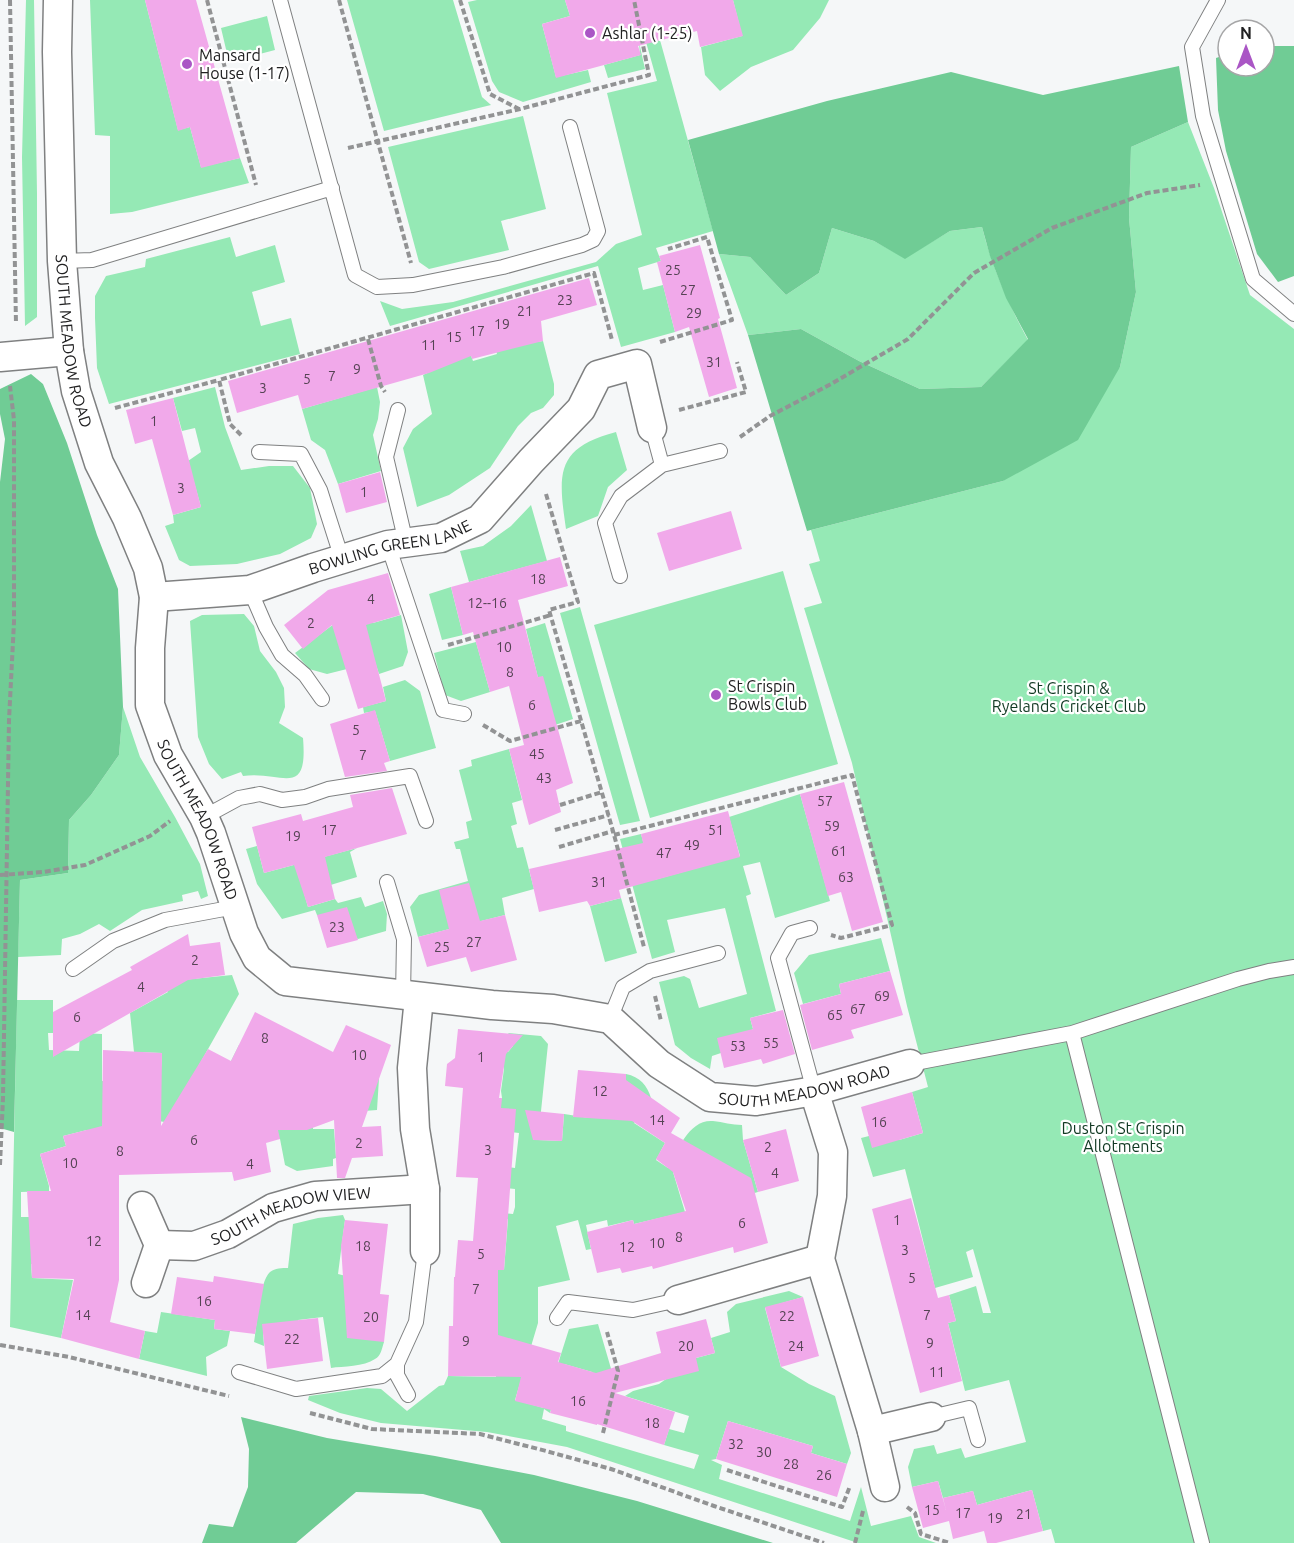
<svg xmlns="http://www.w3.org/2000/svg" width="1294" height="1543" font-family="Ubuntu,sans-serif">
	<rect width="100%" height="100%" fill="#f5f7f8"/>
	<path fill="#95e9b5" d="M26 0H34L37 194V317L25 326 22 157Z
		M90 0H145L178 130 190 127 201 167 240 158 249 183 132 212 110 214V136L95 135Z
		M347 0H453L482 97 491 105 384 131Z
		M477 0H565L570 16 542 24 556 77 588 70 591 82 523 102 499 92 492 81 468 2Z
		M733 0H829L820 18 793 50 751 67 720 91 705 75 701 47 742 36Z
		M267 16 275 50 229 62 221 28Z
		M660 40 713 231 656 248 661 261 638 268 643 290 663 285 675 332 621 347 598 266 390 326 380 301 402 309 453 302 596 262 616 244 642 235 607 93 657 81 646 42Z
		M639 42 645 69 608 78 604 65 640 55Z
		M523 116 546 209 501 221 509 250 429 269 419 262 388 147Z
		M1188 122 1214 188 1250 295 1294 329V1543H1055L1051 1529 1043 1531 1032 1490 977 1505 973 1491 943 1498 938 1481 912 1487 908 1467 914 1449 934 1445 937 1454 961 1448 965 1458 1026 1442 1009 1380 965 1391 948 1323 956 1321 949 1295 976 1286 983 1313H991L973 1249 966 1252 973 1277 935 1288 905 1169 873 1177 861 1138 869 1136 899 1140 923 1133 912 1092 928 1087 907 1006 852 763 804 608 822 603 809 564 820 561 811 530 1003 481 1120 367 1136 292 1129 218 1131 147Z
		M982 227C992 267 1008 303 1028 340L981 387 920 389 859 361 801 329 748 335 719 254 750 257 786 295 819 273 832 228 874 241 905 258 950 231Z
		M230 237 236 257 275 245 285 282 252 292 261 326 291 318 300 354 109 404 97 368 95 318V296L106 276 145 267 146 259Z
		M543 341 554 384V395L543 408 531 413 518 426 490 468 449 495 417 507 403 448 413 429 432 414 423 375 470 353 473 361 497 354 495 348Z
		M215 387 225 427 241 470 269 466H293L310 488 317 524 311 538 280 554 237 564 190 566 179 560 165 526 174 523 173 515 201 507 188 461 201 452 195 428 182 431 173 398Z
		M377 387 380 402 378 419 373 435 381 471 338 484 325 450 311 440 302 409Z
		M616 432 627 470 608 487 598 516 566 529C558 474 555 448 616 432Z
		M531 505 547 561 469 582 460 551 483 546 511 526Z
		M783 571 838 764 650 818 594 625Z
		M451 587 463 635 442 640 429 594Z
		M580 607 640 821 620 825 560 613Z
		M369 612 373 623 401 615 408 652 403 666 379 674 375 662 327 674 309 669 295 653 338 621Z
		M244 614 254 626 260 651 276 672 284 688 285 707 279 723 303 738C308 799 283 771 243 776L241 772 222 779 209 764 198 737 190 621 202 615Z
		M545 623 573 719 555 725 538 678 526 629Z
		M476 642 490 692 461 701 445 695 434 653Z
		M405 680 420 691 436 748 390 761 375 711 364 713 363 707 386 701 383 687Z
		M123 707 140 757 175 817 200 864 208 896 201 899 198 891 182 895 183 901 142 910 110 931 99 924 80 934 62 939 61 955 18 957 20 880 68 873 69 820 91 795 119 755Z
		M509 749 522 800 512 803 517 824 511 826 517 848 523 847 534 889 502 898 505 915 418 937 410 907 419 895 468 881 460 849H456L454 842 469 838 466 822 472 820 459 770 472 766 471 760Z
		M800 794 830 901 775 918 760 862 743 866 751 894 746 896 776 1011 750 1018 753 1029 721 1053 712 1056 710 1069 691 1058 675 1045 659 982 684 976 690 979 699 1008 747 994 725 908 667 920 675 952 652 959 620 839 641 834 654 880 740 856 729 817Z
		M257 846 264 873 357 848 350 852 357 877 304 893 308 907 335 899 338 903 361 897 365 907 383 901 387 914 386 931 358 939 317 915 315 910 282 919 257 884 246 849Z
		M621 898 637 953 605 962 590 906Z
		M881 938 890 971 839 984 841 994 803 1004 794 973 809 955Z
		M232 975 239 994 194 1074 218 1087 239 1045 276 1065 358 1070 379 1078 377 1110 312 1115 313 1129H334L336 1158 333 1159V1166L297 1171 285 1165 280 1139 158 1121 162 1053 134 1052 130 1013 168 992 162 982Z
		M17 1000H53V1033H48L49 1050 79 1051 80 1033 102 1034V1081L124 1082 99 1172 87 1130 63 1136 66 1146 40 1154 49 1186V1191L21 1192V1217H48L61 1264H31L32 1278 73 1280 61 1338 10 1327Z
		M508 1033 541 1036 548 1044 538 1140 562 1141 564 1114C594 1118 593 1122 622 1109L626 1074C640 1077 647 1085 651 1098L634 1123 665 1143 656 1160 668 1168C678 1150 689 1119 713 1121 723 1122 732 1125 742 1125L743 1140 758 1192 711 1205 673 1172 685 1212 634 1224 633 1220 608 1226 607 1220 586 1225 591 1249 586 1250 578 1220 556 1226 570 1280 538 1287V1323L515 1400 544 1408 569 1329 598 1324 612 1372 607 1390 592 1372 564 1364 550 1413 544 1409 542 1419 566 1426V1431L694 1469 699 1455 664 1445 669 1429 684 1433 689 1416 625 1396 633 1391 659 1384 696 1358 715 1353 711 1338 730 1332 727 1312 736 1304 789 1291 803 1297 765 1308 781 1367 809 1384 835 1396 851 1453 847 1464 811 1453 813 1446 728 1421 716 1459 711 1460 722 1465 719 1479 850 1521 861 1487 871 1526 911 1516 919 1537 936 1543H858L567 1447 487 1432 381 1423 340 1413 308 1400 309 1396 367 1388 381 1389 407 1411 439 1386 444 1385 448 1376 496 1377 498 1278 475 1268 504 1270 508 1219 485 1217V1211L513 1214 515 1207V1189L488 1186 508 1167 515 1168 519 1133 481 1129 502 1098 501 1091 504 1069 501 1051 508 1052 513 1046V1039Z
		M343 1215 345 1220 338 1274 346 1276 384 1342C382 1348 381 1356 375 1359 364 1367 343 1366 331 1368L323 1317 298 1320 299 1327 263 1331 264 1346 254 1342C257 1326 259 1282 270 1272 275 1268 282 1268 288 1268L293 1224 318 1218Z
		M161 1312 215 1320 214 1329 230 1331 227 1346 206 1357 207 1376 139 1359 145 1331 157 1333Z"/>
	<path fill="#70cc95" d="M1264 46H1294V276L1278 282 1257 254 1226 151 1218 110 1216 58 1228 54V66H1264Z
		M1179 66 1188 122 1131 147 1129 218 1136 292 1120 367 1078 440 1003 481 807 531 748 335 801 329 859 361 920 389 981 387 1028 339 1006 298 990 256 982 227 950 231 905 259 874 241 832 228 819 273 786 295 750 257 719 254 688 140 827 101 951 72 1043 95Z
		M31 374 43 384 67 443 97 535 118 589 123 707 119 755 91 795 69 820 68 873 20 880 14 1132 0 1128V482L5 439 0 414V389Z
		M241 1417 327 1438 435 1456 534 1475 637 1501 773 1543H501L481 1510 423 1494 356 1492 296 1543H202L209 1524 233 1527 248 1487 249 1449Z"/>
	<path fill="#f1a9ea" d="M145 0H196L240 158 201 168 190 127 178 131Z
		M565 0H733L743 36 700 47 697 31 638 46 641 55 556 78 542 24 570 16Z
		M700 245 720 318 718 319 737 388 709 397 689 327 675 332 657 262 661 261 659 256Z
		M589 278 597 305 541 321 543 341 472 359 471 356 429 373 302 409 298 395 237 413 228 381Z
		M173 398 201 507 173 515 152 439 135 444 126 410Z
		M380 472 387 502 346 513 338 484Z
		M731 511 742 549 669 571 657 533Z
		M560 557 568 586 518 600 538 677 543 676 573 783 556 790 561 812 529 825 509 749 524 745 509 686 490 692 473 632 463 635 451 587Z
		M388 573 400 615 366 625 386 701 358 709 332 625 303 649 284 625 328 590Z
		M375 710 390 761 384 763 387 771 345 777 330 724Z
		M844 782 883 922 852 931 841 892 828 896 800 794Z
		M392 788 407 834 325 857 335 899 308 907 294 865 264 873 252 827 301 814 303 821 353 807 350 795Z
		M728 811 740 857 619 890 621 898 590 906 587 901 539 912 529 869 643 843 641 834Z
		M469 883 480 921 505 915 517 960 471 972 466 957 427 967 418 937 449 929 439 890Z
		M347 907 358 940 327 948 317 915Z
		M188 934 190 946 220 942 225 975 188 980 53 1057V1012L132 970 130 967Z
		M890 971 903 1015 851 1030 854 1038 812 1050 800 1005 841 994 839 984Z
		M783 1010 795 1054 763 1064 761 1059 724 1068 717 1038 753 1029 750 1018Z
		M255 1012 333 1052 346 1025 391 1045 362 1127 381 1126 383 1156 352 1158 345 1178H337L334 1120 307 1130H278L280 1139 266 1143 271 1172 234 1181 232 1172 119 1175V1280L110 1322 145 1331 139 1359 61 1338 74 1279 32 1278 27 1191H51L40 1154 66 1146 63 1136 102 1126 103 1050 162 1053 161 1126 208 1049 231 1061Z
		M458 1029 523 1035 506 1054 499 1098H502L501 1108 516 1109 504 1270H498V1335L561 1353 558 1362 596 1373 661 1353 656 1332 706 1319 715 1353 696 1358 699 1371 615 1393 675 1412 664 1445 597 1424V1425L550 1413 551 1410 515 1401 521 1377 448 1376 449 1326H453L454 1277H455L458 1240 473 1241 478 1178 456 1177 463 1088 445 1086 447 1064 455 1058Z
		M578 1070 626 1074V1080L680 1118 671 1133 751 1178 768 1243 734 1253 733 1247 653 1269 652 1266 622 1273 620 1268 597 1273 587 1232 633 1220 634 1224 686 1211 673 1172 656 1159 665 1143 632 1121 573 1117Z
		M912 1092 923 1133 872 1148 861 1107Z
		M525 1110 564 1114 562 1141 533 1140Z
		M786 1129 799 1181 758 1192 743 1140Z
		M911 1198 938 1298 949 1295 956 1321 948 1323 962 1381 920 1393 872 1209Z
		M345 1220 388 1224 380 1294 389 1295 384 1342 347 1338 341 1246Z
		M214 1276 264 1284 255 1334 214 1329 215 1320 171 1314 177 1277 213 1282Z
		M803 1297 819 1356 781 1367 765 1307Z
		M318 1318 323 1361 267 1369 262 1324Z
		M728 1421 813 1446 811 1453 847 1464 837 1497 716 1459Z
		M938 1481 946 1510 943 1498 973 1491 977 1505 1032 1490 1043 1531 996 1543H987L984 1531 953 1539 949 1521 923 1528 912 1487Z"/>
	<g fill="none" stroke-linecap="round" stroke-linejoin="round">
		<g stroke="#7f8081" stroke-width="16">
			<path id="lane" d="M280 0 355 275 377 287 413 285 503 267 582 245 593 240 598 231 570 127
				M1218 0 1192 47 1203 116 1253 279 1294 314
				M62 261 92 260 332 188
				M398 410 386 457 406 543
				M652 428 662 465
				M259 452 301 454 320 490 342 559
				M388 545 443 710 464 714
				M620 576 605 523 621 496 662 465 720 451
				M250 590 266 627 282 655 305 675 322 699
				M204 817 239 798 260 794 282 800 305 797 328 789 410 776 426 821
				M387 882 404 939 403 996
				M810 928 792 933 778 958 814 1091
				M73 969 113 941 165 920 235 907
				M610 1019 623 987 650 971 718 953
				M1072 1033 1202 1543
				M910 1064 1072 1033 1238 979 1269 971 1294 967
				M557 1318 568 1302 633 1310 678 1300
				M397 1364V1375L408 1395
				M239 1372 296 1389 382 1376 397 1364 416 1322 425 1251
				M931 1417 969 1408 978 1440"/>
		</g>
		<g stroke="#7f8081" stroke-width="31">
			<g id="street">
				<path id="s1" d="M58 0 57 52 62 261 69 351 76 391 99 463 127 518 148 568 154 597 150 648V705L168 755 204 817 211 833 244 933 257 958 285 981 492 1005 553 1009 610 1019 659 1064 710 1097 756 1101 814 1091 910 1064"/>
				<path d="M0 357 69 351"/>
				<path id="s2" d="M154 597 250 590 313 568 388 545 441 538 480 519 531 461 581 409 598 375 637 364 652 428"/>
				<path d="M419 998 412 1068 415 1129 425 1189V1251"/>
				<path d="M814 1091 833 1152 832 1196 820 1259 872 1431 885 1487"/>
				<path d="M142 1206 159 1245 146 1283"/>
				<path id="s3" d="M159 1245 194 1246 228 1234 273 1208 315 1196 425 1189"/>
				<path d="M678 1300 820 1259"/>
				<path d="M872 1431 931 1417"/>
			</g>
		</g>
		<path stroke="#929394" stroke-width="4" stroke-dasharray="6 3" stroke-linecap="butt" d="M10 0 16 324
			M207 0 256 185
			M339 0 411 263
			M460 0 490 94 519 109
			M348 148 520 109 649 75 634 0
			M368 339 381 386 385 392
			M660 342 732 320 707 237 668 249
			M115 408 219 380
			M679 410 746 392 737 362
			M241 435 230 424 219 380 594 273 612 340
			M740 437 770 416 831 384 908 339 974 273 1052 228 1147 193 1200 185
			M546 494 578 602 549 610 613 831 644 947
			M448 645 551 615
			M483 725 510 741 581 721
			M560 805 602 792
			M555 830 609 815
			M614 835 852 775 892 925 841 938 831 935
			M559 847 613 831
			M0 875 43 872 85 865 150 836 170 821
			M655 996 661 1021
			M0 1165 3 1098 9 720 14 622V420L10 386
			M0 1345 69 1357 229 1396
			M310 1413 372 1429 480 1434 546 1451 611 1469 714 1506 824 1543
			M603 1433 618 1371 607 1332
			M727 1470 842 1507 850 1486
			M907 1507 915 1513 921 1534 950 1543
			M855 1543 863 1511"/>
		<use href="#lane" stroke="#fff" stroke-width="14"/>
		<use href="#street" stroke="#fff" stroke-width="28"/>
	</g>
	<g fill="#aa56c5" stroke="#fff" stroke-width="2">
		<circle cx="590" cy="33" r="6"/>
		<circle cx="187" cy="64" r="6"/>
		<circle cx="716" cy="695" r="6"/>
	</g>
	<g text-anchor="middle" stroke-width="4.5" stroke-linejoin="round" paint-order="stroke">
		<g font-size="14" fill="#554354">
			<text x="673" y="275">25</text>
			<text x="688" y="295">27</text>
			<text x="565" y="305">23</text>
			<text x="525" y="316">21</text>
			<text x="694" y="318">29</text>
			<text x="502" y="329">19</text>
			<text x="477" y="336">17</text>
			<text x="454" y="342">15</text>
			<text x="429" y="350">11</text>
			<text x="714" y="367">31</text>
			<text x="357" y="374">9</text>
			<text x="332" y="381">7</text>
			<text x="307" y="384">5</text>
			<text x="263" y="393">3</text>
			<text x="154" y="426">1</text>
			<text x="181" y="493">3</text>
			<text x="364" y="497">1</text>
			<text x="538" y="584">18</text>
			<text x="371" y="604">4</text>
			<text x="487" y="608">12--16</text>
			<text x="311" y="628">2</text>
			<text x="504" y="652">10</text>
			<text x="510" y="677">8</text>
			<text x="532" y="710">6</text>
			<text x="356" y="735">5</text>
			<text x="537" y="759">45</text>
			<text x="363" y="760">7</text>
			<text x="544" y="783">43</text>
			<text x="825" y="806">57</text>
			<text x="832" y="831">59</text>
			<text x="329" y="835">17</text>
			<text x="716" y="835">51</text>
			<text x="293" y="841">19</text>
			<text x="692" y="850">49</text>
			<text x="839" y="856">61</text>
			<text x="664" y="858">47</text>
			<text x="846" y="882">63</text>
			<text x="599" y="887">31</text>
			<text x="337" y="932">23</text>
			<text x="474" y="947">27</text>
			<text x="442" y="952">25</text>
			<text x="195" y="965">2</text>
			<text x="141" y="992">4</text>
			<text x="882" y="1001">69</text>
			<text x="858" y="1014">67</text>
			<text x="835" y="1020">65</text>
			<text x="77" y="1022">6</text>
			<text x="265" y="1043">8</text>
			<text x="771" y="1048">55</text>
			<text x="738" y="1051">53</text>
			<text x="359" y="1060">10</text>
			<text x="481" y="1062">1</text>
			<text x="600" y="1096">12</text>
			<text x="657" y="1125">14</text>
			<text x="879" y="1127">16</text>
			<text x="194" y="1145">6</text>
			<text x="359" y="1148">2</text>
			<text x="768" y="1152">2</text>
			<text x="488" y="1155">3</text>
			<text x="120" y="1156">8</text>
			<text x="70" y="1168">10</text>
			<text x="250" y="1169">4</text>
			<text x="775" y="1178">4</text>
			<text x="897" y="1225">1</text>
			<text x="742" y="1228">6</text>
			<text x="679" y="1242">8</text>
			<text x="94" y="1246">12</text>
			<text x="657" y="1248">10</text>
			<text x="363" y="1251">18</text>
			<text x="627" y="1252">12</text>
			<text x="905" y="1255">3</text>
			<text x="481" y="1259">5</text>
			<text x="912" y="1283">5</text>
			<text x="476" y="1294">7</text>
			<text x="204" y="1306">16</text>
			<text x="83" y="1320">14</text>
			<text x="927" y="1320">7</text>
			<text x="787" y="1321">22</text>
			<text x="371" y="1322">20</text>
			<text x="292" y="1344">22</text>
			<text x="466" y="1346">9</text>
			<text x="930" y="1348">9</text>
			<text x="686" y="1351">20</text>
			<text x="796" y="1351">24</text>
			<text x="937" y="1377">11</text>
			<text x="578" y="1406">16</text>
			<text x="652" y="1428">18</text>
			<text x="736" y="1449">32</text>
			<text x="764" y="1457">30</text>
			<text x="791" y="1469">28</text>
			<text x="824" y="1480">26</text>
			<text x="932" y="1515">15</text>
			<text x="963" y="1518">17</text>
			<text x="1024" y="1519">21</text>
			<text x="995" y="1523">19</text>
		</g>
		<g font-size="16" fill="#212122" stroke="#fff" text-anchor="start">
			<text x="602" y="39">Ashlar (1-25)</text>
			<text x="199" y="61">Mansard<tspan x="199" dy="18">House (1-17)</tspan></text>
			<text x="728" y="692">St Crispin<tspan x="728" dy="18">Bowls Club</tspan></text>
		</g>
		<g font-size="16" fill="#212122" stroke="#fff">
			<text dy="6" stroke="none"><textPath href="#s1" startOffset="342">SOUTH MEADOW ROAD</textPath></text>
			<text dy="6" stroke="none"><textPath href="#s2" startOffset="243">BOWLING GREEN LANE</textPath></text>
			<text dy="6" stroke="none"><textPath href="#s1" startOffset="846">SOUTH MEADOW ROAD</textPath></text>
			<text dy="6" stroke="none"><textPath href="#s1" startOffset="1584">SOUTH MEADOW ROAD</textPath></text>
			<text dy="6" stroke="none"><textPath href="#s3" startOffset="138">SOUTH MEADOW VIEW</textPath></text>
		</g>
		<g font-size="16" fill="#113923" stroke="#fff">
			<text x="1069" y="694">St Crispin &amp;<tspan x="1069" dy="18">Ryelands Cricket Club</tspan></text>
			<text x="1123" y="1134">Duston St Crispin<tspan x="1123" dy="18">Allotments</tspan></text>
		</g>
	</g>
	<g transform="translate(1246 48)"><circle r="28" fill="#ffffff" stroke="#a6a6a7" stroke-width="1.5"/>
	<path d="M0-4.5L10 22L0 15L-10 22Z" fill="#aa56c5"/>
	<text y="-9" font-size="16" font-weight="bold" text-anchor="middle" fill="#212122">N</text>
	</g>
</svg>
